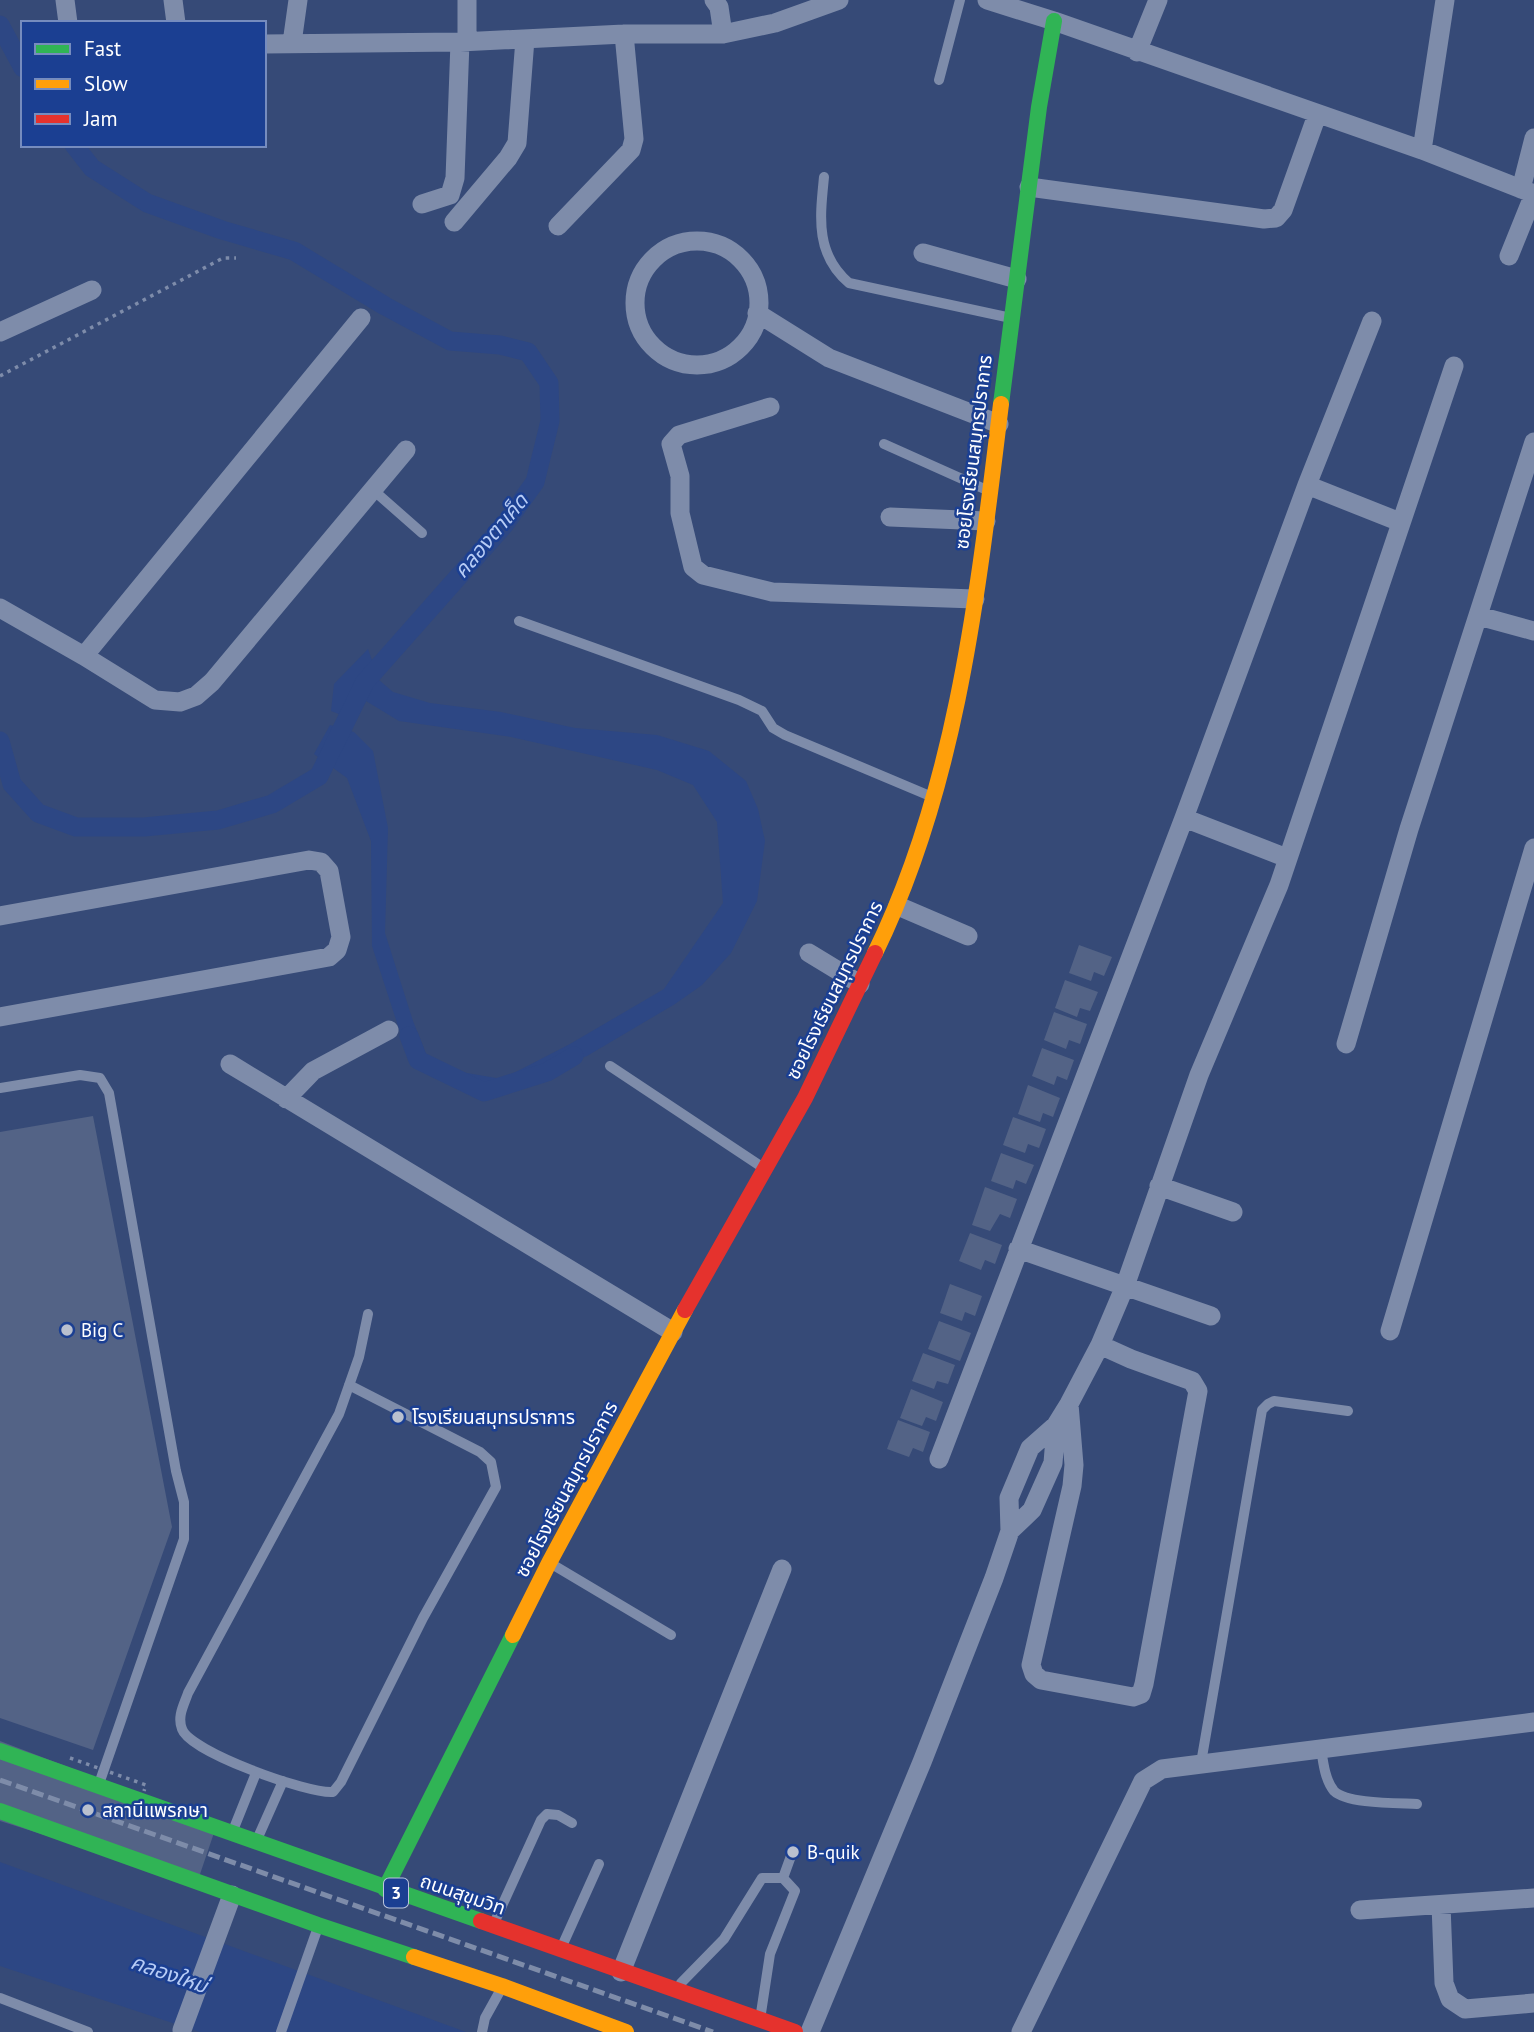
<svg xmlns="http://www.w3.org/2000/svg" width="1534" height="2032" font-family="'PT Sans','Noto Sans Thai',sans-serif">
	<rect width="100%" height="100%" fill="#364a77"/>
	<path fill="#2d4784" d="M368 649 379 680 393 692 430 703 501 712 575 728 657 735 709 751 746 781 758 809 765 841 757 901 731 953 702 985 675 1004 587 1056 509 1084 479 1090 418 1060 401 1035 372 946 371 841 347 778 314 754 330 725 354 732 373 751 388 828 385 933 413 1021 427 1056 461 1072 502 1079 570 1044 664 989 723 903 717 822 693 785 657 770 511 737 399 721 366 701 354 720 331 711 334 684Z
		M0 1862 466 2032H200L0 1966Z"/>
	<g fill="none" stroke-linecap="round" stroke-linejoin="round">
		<path stroke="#2d4784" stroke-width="19" d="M0 25 23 68
			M0 741 12 784 38 813 76 827H144L218 820 272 804 319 776 365 682 505 524 535 482 550 421 549 383 528 352 500 345 450 341 385 306 294 251 222 230 147 203 92 168 74 145
			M409 1036 418 1060 484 1092 547 1072 574 1056"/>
	</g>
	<path fill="#536386" d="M1079 945 1112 957 1104 976 1094 972 1091 981 1069 973Z
		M1065 980 1098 992 1090 1011 1080 1008 1077 1017 1055 1008Z
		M1054 1012 1087 1024 1080 1044 1069 1040 1066 1049 1044 1040Z
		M1042 1048 1074 1060 1067 1080 1057 1076 1054 1085 1032 1076Z
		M1028 1085 1060 1098 1053 1117 1043 1113 1040 1122 1018 1114Z
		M93 1116 172 1527 93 1750 0 1718V1132Z
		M1013 1117 1046 1129 1039 1148 1028 1144 1025 1153 1003 1145Z
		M1001 1153 1034 1165 1026 1184 1016 1180 1013 1189 991 1181Z
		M985 1187 1017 1199 1010 1218 1000 1214 990 1231 972 1225Z
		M970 1233 1002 1245 995 1264 985 1260 981 1270 959 1261Z
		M950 1284 982 1296 975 1316 965 1312 962 1321 940 1313Z
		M939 1321 971 1333 960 1361 928 1349Z
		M923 1353 955 1365 948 1384 937 1381 934 1389 912 1381Z
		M911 1389 943 1402 936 1421 926 1417 922 1426 900 1418Z
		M898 1420 930 1432 923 1452 913 1448 909 1457 887 1449Z
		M0 1741 217 1824 197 1883 0 1821Z"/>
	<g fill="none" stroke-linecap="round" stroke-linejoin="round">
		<path stroke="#7e8caa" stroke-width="3.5" stroke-dasharray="3.5 5" stroke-linecap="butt" d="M0 376 223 258H236"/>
		<path stroke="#7e8caa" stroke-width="10" d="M939 80 960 0
			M824 177C820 217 815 254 849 283L1011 318
			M884 444 989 491
			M372 489 422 533
			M519 621 739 700 762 711 773 728 785 735 930 796
			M610 1066 762 1167
			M0 1088 80 1075 100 1078 109 1093 176 1471 184 1502V1539L100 1781
			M349 1385 480 1452 491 1462 496 1487 423 1618 341 1782 333 1792C308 1794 190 1752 182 1729 177 1716 184 1705 188 1693L339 1414 359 1357 368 1314
			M550 1563 671 1635
			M1321 1748C1323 1762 1325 1780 1334 1791 1347 1804 1398 1803 1417 1804
			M1201 1763 1262 1410 1268 1404 1274 1401 1348 1411
			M234 1828 256 1773
			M259 1835 283 1781
			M783 1878 791 1856
			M496 1919 541 1820 547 1814 558 1815 572 1823
			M563 1944 599 1864
			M681 1983 724 1939 762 1878H783L795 1891 770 1954 761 2013
			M0 1998 88 2032
			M281 2032 317 1930
			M482 2032 485 2018 500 1991"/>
		<path stroke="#7e8caa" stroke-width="19" d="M65 0 68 23
			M173 0 176 23
			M714 0 719 7 723 34
			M987 0 1054 21 1422 150 1534 194
			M467 41V0
			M292 43 298 0
			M264 44 460 42 624 34H723L775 23 839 0
			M1137 52 1158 0
			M1422 150 1445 0
			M1029 187 1264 219 1276 218 1283 210 1317 115
			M1521 189 1534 138
			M422 204 450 195 455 178 460 42
			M454 222 508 158 517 143 525 39
			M558 226 631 150 634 139 624 34
			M635 303a62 62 0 1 1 124 0a62 62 0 1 1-124 0Z
			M923 253 1017 279
			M1509 256 1534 194
			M757 313 829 358 999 424
			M0 332 92 290
			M770 407 679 435 671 444 680 476V513L693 567 703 575 772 592 975 599
			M1307 485 1400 522
			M890 517 986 521
			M0 608 84 656 155 700 180 702 196 696 212 682 406 450
			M1479 616 1534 631
			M84 656 361 318
			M1184 818 1287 858
			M898 906 968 936
			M0 916 309 860 321 862 329 871 341 937 337 950 329 957 0 1017
			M809 953 860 984
			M1346 1044 1409 829 1534 442
			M230 1064 673 1332
			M286 1099 313 1071 389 1030
			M1159 1186 1233 1212
			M1018 1249 1211 1316
			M1390 1331 1534 848
			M1069 1404 1074 1465 1072 1486 1031 1665 1034 1674 1041 1680 1133 1697 1141 1694 1144 1684 1198 1391 1192 1381 1131 1359 1100 1345
			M939 1459 1184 818 1307 485 1372 321
			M1010 1531 1032 1510 1053 1463 1056 1425
			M1441 1905 1444 1983 1450 1999 1465 2009 1534 2003
			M1360 1910 1534 1898
			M621 1972 782 1569
			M182 2030 232 1895
			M810 2032 922 1762 994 1578 1010 1531 1009 1498 1030 1448 1056 1425 1069 1404 1100 1345 1125 1286 1199 1075 1279 885 1454 366
			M1021 2032 1143 1781 1162 1769 1534 1722"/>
		<path stroke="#30b455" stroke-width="16" d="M1001 404 1039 107 1054 21
			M0 1751 481 1921
			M0 1811 318 1925 414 1957
			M385 1889 513 1635"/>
		<path stroke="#ff9f0a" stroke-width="16" d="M875 953C958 783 978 590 1001 404
			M513 1635 549 1563 685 1310
			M414 1957 502 1986 626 2032"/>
		<path stroke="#e5322d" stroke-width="16" d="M685 1310 805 1098 875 953
			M481 1921 795 2032"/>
		<path stroke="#7e8ca9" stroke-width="5" stroke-dasharray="12 5" stroke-linecap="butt" d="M0 1780 713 2032"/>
		<path stroke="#7e8caa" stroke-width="3.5" stroke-dasharray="3.5 5" stroke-linecap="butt" d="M70 1758 146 1785 144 1791"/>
	</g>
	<g fill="#b9c0cf" stroke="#1b3f92" stroke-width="2.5">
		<circle cx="67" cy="1330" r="7"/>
		<circle cx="398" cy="1417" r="7"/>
		<circle cx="88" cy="1810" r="7"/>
		<circle cx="793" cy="1852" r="7"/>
	</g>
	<g text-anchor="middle" stroke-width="5" stroke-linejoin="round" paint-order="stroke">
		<rect fill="#1b3f92" stroke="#bbc5de" stroke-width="2" x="384" y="1878.5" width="24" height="29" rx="5"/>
		<g font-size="18" font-weight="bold" fill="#fff">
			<text x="396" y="1899">3</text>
		</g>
		<g font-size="19" fill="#fff" stroke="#1b3f92">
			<text transform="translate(973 452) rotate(-83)" y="7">ซอยโรงเรียนสมุทรปราการ</text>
			<text transform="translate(834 990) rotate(-64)" y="7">ซอยโรงเรียนสมุทรปราการ</text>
			<text transform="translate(566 1489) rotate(-62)" y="7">ซอยโรงเรียนสมุทรปราการ</text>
			<text transform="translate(463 1894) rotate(19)" y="7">ถนนสุขุมวิท</text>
		</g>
		<g font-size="19" fill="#fff" stroke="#1b3f92" text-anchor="start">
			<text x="81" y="1337">Big C</text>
			<text x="412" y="1424">โรงเรียนสมุทรปราการ</text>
			<text x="102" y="1817">สถานีแพรกษา</text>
			<text x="807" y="1859">B-quik</text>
		</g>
		<g font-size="21" font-style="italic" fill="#b7ccf6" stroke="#1b3f92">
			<text transform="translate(491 536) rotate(-50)" y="7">คลองตาเค็ด</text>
			<text transform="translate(169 1974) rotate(19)" y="7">คลองใหม่</text>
		</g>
	</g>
	<rect x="21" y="21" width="245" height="126" fill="#1b3f92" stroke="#768cbe" stroke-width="2"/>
	<rect x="35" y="44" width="35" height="10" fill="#30b455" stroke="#768cbe" stroke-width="2"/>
	<text x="84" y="56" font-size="21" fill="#ffffff">Fast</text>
	<rect x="35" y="79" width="35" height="10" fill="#ff9f0a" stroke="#768cbe" stroke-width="2"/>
	<text x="84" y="91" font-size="21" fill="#ffffff">Slow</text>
	<rect x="35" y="114" width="35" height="10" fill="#e5322d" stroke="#768cbe" stroke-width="2"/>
	<text x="84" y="126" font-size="21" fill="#ffffff">Jam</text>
</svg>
